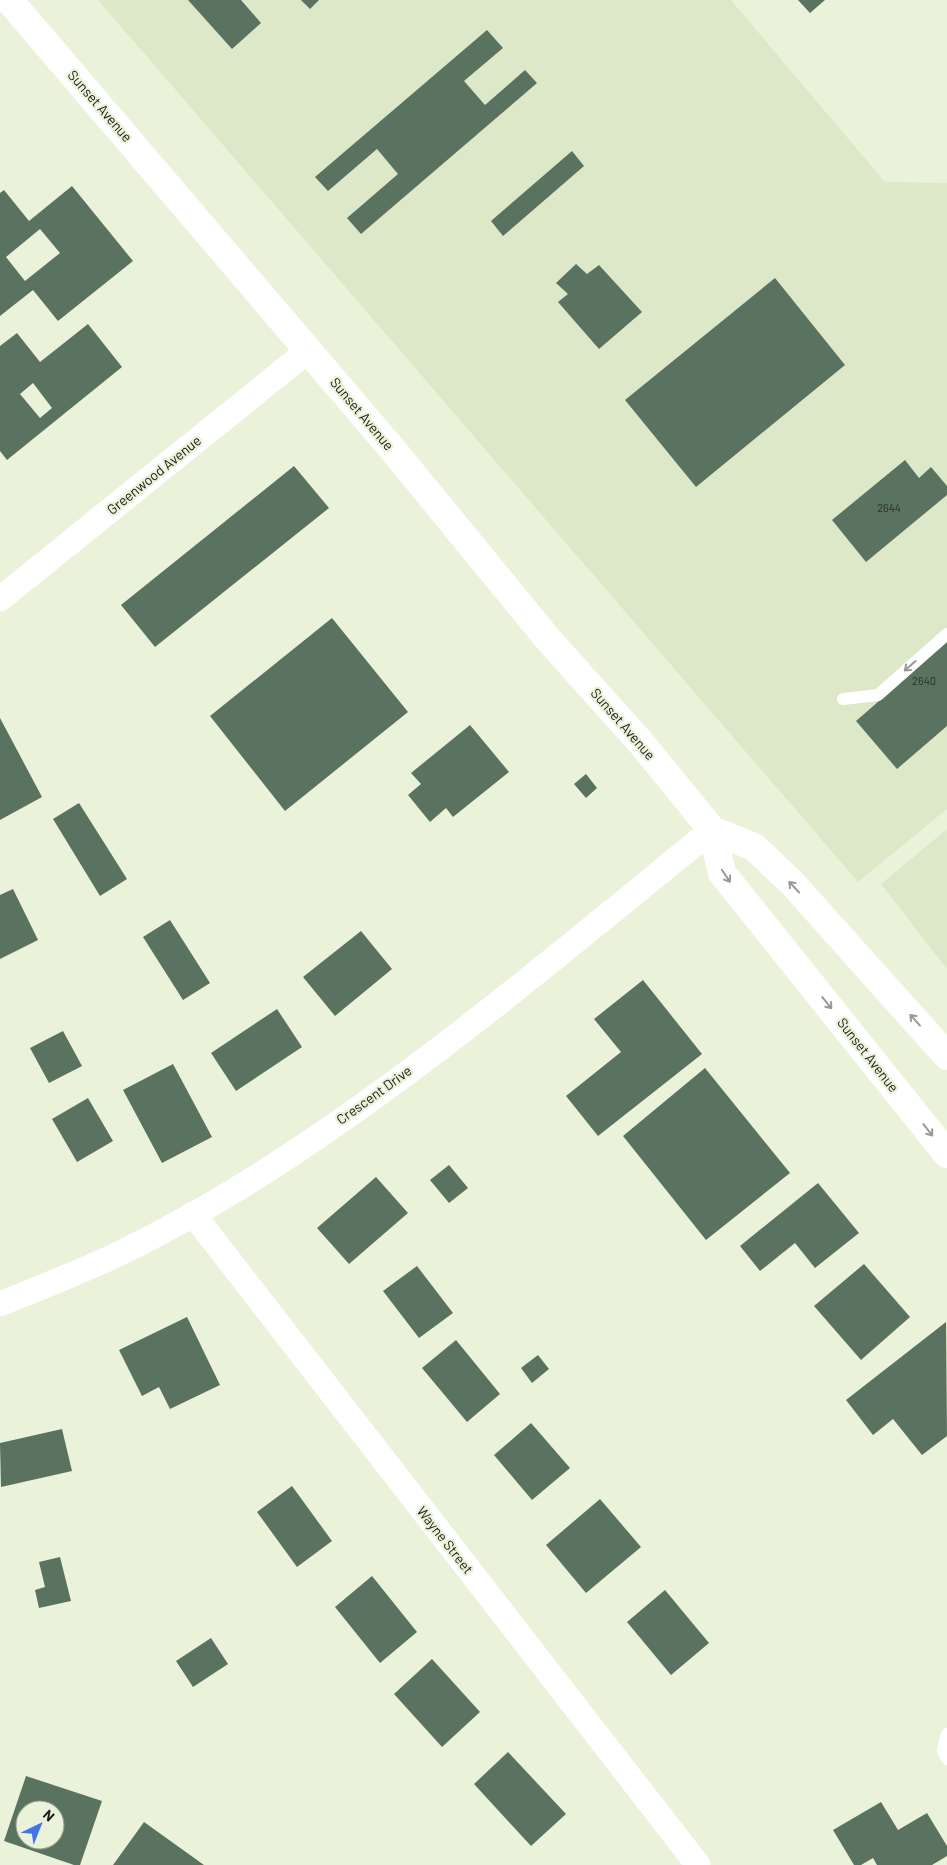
<svg xmlns="http://www.w3.org/2000/svg" width="947" height="1865" font-family="Barlow,sans-serif">
	<rect width="100%" height="100%" fill="#eaf3da"/>
	<path fill="#dde8c8" d="M98 0H731L885 182 947 183V809L858 882Z
		M947 829V969L881 884Z"/>
	<path fill="#5a7260" fill-rule="evenodd" d="M188 0H241L261 23 232 49Z
		M301 0H319L310 9Z
		M798 0H825L810 13Z
		M487 30 503 48 464 81 485 105 525 70 537 83 361 234 347 218 398 174 377 149 328 191 315 177Z
		M572 151 584 166 503 236 491 221Z
		M72 186 133 261 58 321 33 290 0 316V193L4 190 29 221ZM40 229 60 253 25 281 6 257Z
		M576 264 587 274 599 265 642 312 599 349 558 302 568 294 556 283Z
		M775 278 845 365 696 487 625 400Z
		M88 324 122 367 7 460 0 451V346L17 333 40 362ZM33 383 52 408 40 418 20 394Z
		M905 460 919 478 931 467 947 486V495L866 562 832 520Z
		M294 466 329 508 155 647 121 605Z
		M332 618 408 712 285 811 210 716Z
		M947 642V726L897 769 856 721Z
		M0 718 42 797 0 820Z
		M470 725 509 772 453 817 446 808 430 822 408 795 421 784 411 773Z
		M586 774 597 788 586 798 574 784Z
		M79 803 127 879 100 896 53 819Z
		M13 889 38 940 0 959V895Z
		M170 920 210 983 183 1000 143 937Z
		M361 931 392 969 335 1016 303 977Z
		M643 980 702 1054 598 1136 566 1096 621 1052 594 1019Z
		M277 1009 302 1047 236 1091 211 1053Z
		M63 1031 82 1066 49 1083 30 1048Z
		M173 1064 212 1137 162 1163 123 1090Z
		M705 1068 790 1173 706 1240 623 1136Z
		M88 1098 113 1141 77 1162 52 1119Z
		M449 1165 468 1188 449 1203 430 1180Z
		M376 1177 408 1213 349 1264 317 1228Z
		M818 1183 859 1233 815 1268 795 1243 760 1271 740 1246Z
		M864 1264 910 1317 861 1360 814 1306Z
		M417 1266 453 1313 419 1338 383 1291Z
		M187 1317 220 1385 170 1409 159 1387 142 1396 119 1350Z
		M946 1322 947 1436 922 1455 893 1419 873 1435 846 1400Z
		M456 1340 500 1394 467 1422 422 1368Z
		M538 1355 549 1369 532 1383 521 1368Z
		M531 1423 570 1468 532 1500 494 1455Z
		M62 1429 72 1471 1 1487 0 1443Z
		M292 1486 332 1541 297 1567 257 1512Z
		M600 1499 641 1547 586 1593 546 1545Z
		M60 1557 71 1601 39 1608 35 1590 45 1587 39 1562Z
		M372 1576 417 1632 380 1663 335 1607Z
		M665 1590 709 1643 671 1675 627 1622Z
		M211 1638 228 1664 193 1687 176 1661Z
		M432 1659 480 1712 442 1747 394 1694Z
		M508 1752 566 1814 531 1846 474 1784Z
		M26 1776 102 1801 80 1865H74L4 1841ZM25 1810H55V1840H25Z
		M881 1802 898 1830 927 1813 947 1846V1856L932 1865H877L873 1858 861 1865H854L833 1830Z
		M144 1822 204 1865H113Z"/>
	<g fill="none" stroke-linecap="round" stroke-linejoin="round">
		<path stroke="#fff" stroke-width="12" d="M843 699 878 695 947 634
			M947 1734 943 1750 947 1759"/>
		<path stroke="#fff" stroke-width="25" d="M0 599 309 350
			M193 1214 698 1865
			M0 1304C37 1289 75 1274 112 1257 173 1228 235 1192 292 1154 439 1057 575 941 712 830"/>
		<path stroke="#fff" stroke-width="28" d="M9 0 393 450 547 638 642 744 712 830 722 873 947 1154
			M712 830 754 847 792 883 947 1056"/>
	</g>
	<defs><path id="oneway-shaft" d="M-6 0H5M1.5-3L5.5 0L1.5 3" fill="none" stroke-width="1.6" stroke-linecap="round" stroke-linejoin="round" transform="scale(1.25)"/></defs>
	<g stroke="#989996">
		<use href="#oneway-shaft" transform="translate(910 666) rotate(139)"/>
		<use href="#oneway-shaft" transform="translate(726 876) rotate(56)"/>
		<use href="#oneway-shaft" transform="translate(794 887) rotate(-133)"/>
		<use href="#oneway-shaft" transform="translate(827 1003) rotate(51)"/>
		<use href="#oneway-shaft" transform="translate(915 1020) rotate(-132)"/>
		<use href="#oneway-shaft" transform="translate(928 1130) rotate(52)"/>
	</g>
	<g text-anchor="middle" stroke-width="4.5" stroke-linejoin="round" paint-order="stroke">
		<g font-size="11" fill="#2a3228">
			<text x="889" y="512">2644</text>
			<text x="924" y="685">2640</text>
		</g>
		<g font-size="14" fill="#1a1d15" stroke="#eaf3da">
			<text transform="translate(100 106) rotate(49)" y="5">Sunset Avenue</text>
			<text transform="translate(362 414) rotate(50)" y="5">Sunset Avenue</text>
			<text transform="translate(154 475) rotate(-39)" y="5">Greenwood Avenue</text>
			<text transform="translate(623 724) rotate(49)" y="5">Sunset Avenue</text>
			<text transform="translate(868 1055) rotate(52)" y="5">Sunset Avenue</text>
			<text transform="translate(374 1095) rotate(-36)" y="5">Crescent Drive</text>
			<text transform="translate(445 1540) rotate(52)" y="5">Wayne Street</text>
		</g>
	</g>
	<g transform="translate(40 1825) rotate(43)"><circle r="24" fill="#eaf3da" stroke="#979d8b"/>
	<path d="M0-4L9 19L0 12L-9 19Z" fill="#4175e5"/>
	<text y="-8" font-size="14" font-weight="bold" text-anchor="middle" fill="#1a1d15">N</text>
	</g>
</svg>
